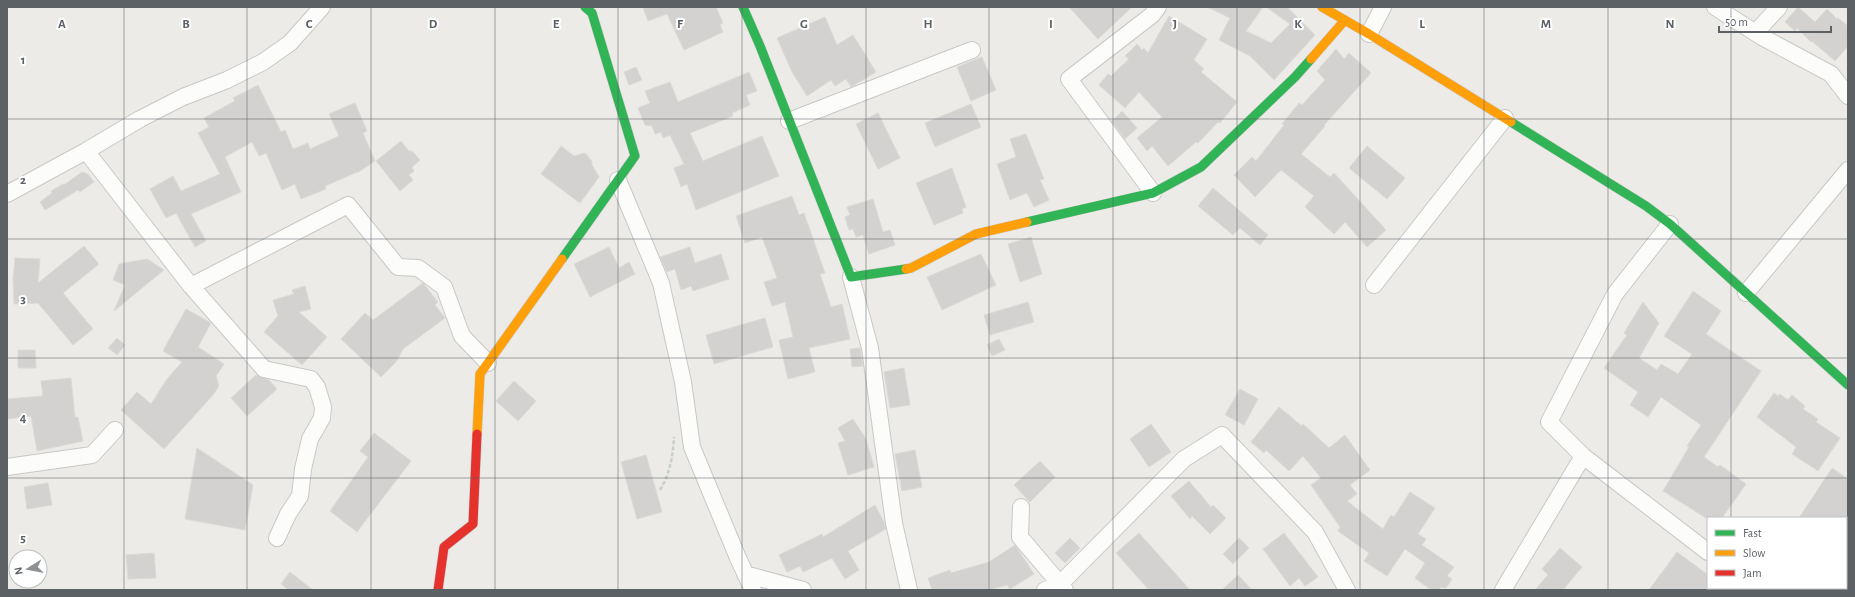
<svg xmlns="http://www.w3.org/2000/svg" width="1855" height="597" font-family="'Alegreya Sans',sans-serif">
	<rect width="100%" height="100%" fill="#ecebe7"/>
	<path fill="#d3d2d0" stroke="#dcdad6" d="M643 7H716L723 23 720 25 723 32 684 50 667 14 648 21Z
		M1069 7H1132L1098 39Z
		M1207 7H1263L1246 31 1271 43 1290 24 1266 7H1287L1315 35 1274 80 1250 56 1219 40 1230 18Z
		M1798 7 1815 22 1827 9 1837 19 1838 18 1848 26V46L1835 61 1812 41 1811 42 1797 28 1795 31 1785 22Z
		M1169 16 1207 39 1194 60 1204 69 1201 72 1237 102 1220 123 1218 122 1198 143 1196 142 1168 166 1152 146 1147 151 1137 138 1162 117 1139 92 1125 108 1099 85 1108 74 1111 76 1129 59 1125 56 1137 44 1142 50 1144 48 1148 53Z
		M825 17 837 45 853 35 876 72 851 87 846 79 835 86 831 80 807 96 792 72 777 38Z
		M1336 49 1344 59 1349 53 1371 73 1324 125 1325 126 1301 154 1330 177 1334 173 1386 230 1367 247 1345 222 1334 234 1305 207 1314 196 1281 170 1255 197 1234 175 1252 157 1256 161 1284 125 1282 124 1299 103 1302 105 1325 80 1317 71Z
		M982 57 996 90 971 101 957 67Z
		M636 67 642 80 629 85 624 72Z
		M749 72 757 91 746 95 750 105 732 113 733 116 690 133 703 161 762 136 779 176 696 210 687 184 681 187 674 168 684 164 670 135 663 138 661 132 655 134 652 126 645 125 638 108 650 103 645 91 670 82 678 102Z
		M258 85 281 132 285 130 293 149 308 143 310 149 339 136 329 114 355 103 367 131 363 133 375 161 357 173V172L325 186 326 189 301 199 295 184 282 190 266 153 259 156 252 142 225 157 241 192 191 214 206 241 195 247 176 213 166 218 150 189 173 176 181 191 220 174 198 133 209 127 204 118 235 101 233 98Z
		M971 104 981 127 935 147 925 123Z
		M1122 111 1137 128 1125 139 1112 121Z
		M878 113 900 158 878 169 856 124Z
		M1026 134 1044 179 1040 180 1049 200 1034 207 1027 193 1010 200 997 164 1016 157 1010 139Z
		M401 141 409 151H412L420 160 412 167 414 171 409 175 413 180 400 191 376 161Z
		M561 146 574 156 585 153 592 161V165L599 177 580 203 541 174Z
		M1367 146 1405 178 1387 199 1349 168Z
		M952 168 966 207 962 209 963 213 934 225 916 183Z
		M82 172 88 174 94 182 80 192 78 190 45 210 40 202 52 193 51 191 63 184 64 185Z
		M1213 188 1268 235 1260 245 1240 228 1233 235 1198 206Z
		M792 196 799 215 804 213 825 273 820 274 831 307 842 304 850 339 809 348 815 372 788 379 779 340 793 337 785 302 772 306 764 282 777 278 762 237 745 243 736 216Z
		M873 199 883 232 890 230 895 245 869 254 863 235 856 237 853 229 849 230 845 217 850 215 847 207Z
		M1031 237 1042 274 1020 282 1008 244Z
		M84 246 99 264 63 293 93 329 73 345 38 303 14 304 13 279 15 258 40 259 38 283Z
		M609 247 619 268 629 262 635 274 590 297 574 264Z
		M690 247 695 263 721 254 729 279 693 291 691 286 681 290 675 269 667 272 660 257Z
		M981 254 996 285 942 310 927 277Z
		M147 259 164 270 114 311 125 285 113 280 119 264Z
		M423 283 438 302 435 305 445 318 403 349 396 362 381 377 341 339 365 313 373 320Z
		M305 286 311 309 299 312 327 337 302 365 264 332 278 316 273 300 294 294 292 290Z
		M1693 291 1721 311 1706 334 1761 371 1704 457 1718 467 1720 465 1746 484 1722 518H1706L1663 491 1689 447 1687 446 1701 425 1661 397 1648 417 1630 405 1638 392 1604 368 1627 335 1624 333 1643 302 1659 323 1639 358 1657 370 1661 364 1678 374 1692 354 1664 336Z
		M1028 302 1034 322 990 335 984 315Z
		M186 309 211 323 198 347 224 364 216 376 219 386 213 395 164 449 121 410 137 392 151 404 167 379 182 362 163 351Z
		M765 318 773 347 714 364 706 335Z
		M117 338 125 345 117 355 108 348Z
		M999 339 1005 350 992 356 987 345Z
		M860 348 863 366 852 367 850 349Z
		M18 350H35L36 368H18Z
		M904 368 910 405 890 408 884 372Z
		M256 375 269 380 277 389 247 416 231 398Z
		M71 378 75 417H78L83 441 37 451 31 416 7 419V399L43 396 41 381Z
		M514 381 536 401 518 421 496 401Z
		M1240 389 1258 399 1244 425 1225 415Z
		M1774 393 1778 396 1780 394 1788 400 1792 395 1805 406 1803 409 1818 419 1816 422 1840 438 1818 471 1792 454 1796 447 1757 417Z
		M1279 407 1302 426 1303 424 1329 448 1345 435 1370 470 1350 485 1357 494 1347 501 1383 529 1391 515 1394 517 1410 492 1435 508 1418 534 1426 539 1422 545 1454 567 1447 576 1452 579 1446 588 1441 587 1439 590H1431L1415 578 1425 563 1405 549 1387 576 1364 561 1369 553 1338 531 1340 527 1311 485 1321 478 1303 456 1289 471 1266 450 1264 453 1251 442Z
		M853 419 866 439 874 467 848 475 838 443 845 441 838 428Z
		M1151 424 1171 452 1149 467 1130 439Z
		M374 433 411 461 357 532 330 511 368 457 360 451Z
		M197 448 253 485 245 530 185 519Z
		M915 450 922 487 902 491 895 454Z
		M646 455 662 512 637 519 621 462Z
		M1040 461 1055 477 1030 502 1014 485Z
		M1832 468 1848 479V518H1799Z
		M1189 481 1211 507 1213 505 1226 518 1210 534 1192 516 1190 519 1171 496Z
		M48 483 52 505 27 509 24 487Z
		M875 505 884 522 886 529 848 551 859 570 845 579 832 558 803 572 800 566 787 572 779 555 822 534 823 537Z
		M1139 533 1190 590H1149L1116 553Z
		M1284 533 1318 577 1305 586 1299 578 1290 586 1263 549Z
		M1070 538 1080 548 1065 563 1055 553Z
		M1239 538 1249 548 1233 564 1223 554Z
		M1015 545 1034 574 1010 589 1007 585 989 590H932L928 578 950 570 951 573 989 562Z
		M1560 548 1582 567 1563 590H1535L1548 575 1542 569Z
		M1677 552 1708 575V590H1649Z
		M154 553 156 578 128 579 126 555Z
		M290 572 313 590H289L281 584Z
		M1238 575 1252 590H1222Z"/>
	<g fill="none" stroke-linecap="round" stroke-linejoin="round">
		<g stroke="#c8c8c8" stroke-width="18">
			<path id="street" d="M1715 7 1762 37 1831 74 1848 96
				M1756 32 1779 7
				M1369 34 1383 7
				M789 121 972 50
				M86 151 191 286 264 369 311 379 317 387 323 407 322 418 310 439 303 469 300 496 288 514 277 538
				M618 180 661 283 683 382 692 447 738 558 753 590
				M1153 193 1069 79 1152 15 1158 7
				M7 194 86 151 140 119 183 97 227 80 263 62 290 43 322 7
				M851 277 870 348 894 523 909 590
				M1374 285 1505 118
				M191 286 348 205 398 267 418 268 444 287 462 336 488 363
				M1746 293 1848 170
				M1583 456 1708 552
				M7 467 92 455 115 430
				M1021 507 1020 537 1065 590
				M745 574 803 590
				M1756 588 1758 590
				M1045 590 1060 584 1184 459 1222 435 1315 532 1347 590
				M1503 590 1583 456 1549 422 1615 294 1670 224"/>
		</g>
		<g stroke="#c9c9c9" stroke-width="10">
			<path id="fast" d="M743 7 760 46 851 277 906 269
				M1511 122 1646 206 1670 224 1848 385
				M1027 222 1153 193 1201 167 1295 77 1311 59
				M562 259 635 156 592 13 585 7"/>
		</g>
		<g stroke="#c9c9c9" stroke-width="10">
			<path id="slow" d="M1322 7 1369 34 1511 122
				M1311 59 1345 20
				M906 269 911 268 976 234 1027 222
				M477 434 480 374 562 259"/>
		</g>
		<g stroke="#c9c9c9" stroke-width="10">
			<path id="jam" d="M438 590 444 547 473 524 477 434"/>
		</g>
		<path stroke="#c8ceca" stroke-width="2.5" stroke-dasharray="4 2" stroke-linecap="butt" d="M660 490C670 474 673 455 674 437"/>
		<use href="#street" stroke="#fcfcfb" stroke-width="16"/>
		<use href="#fast" stroke="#30b455" stroke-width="9"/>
		<use href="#slow" stroke="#ff9f0a" stroke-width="9"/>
		<use href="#jam" stroke="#e5322d" stroke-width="9"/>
	</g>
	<path fill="none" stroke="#5c6166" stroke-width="1" stroke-opacity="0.55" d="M124 7V590M247 7V590M371 7V590M495 7V590M618 7V590M742 7V590M866 7V590M989 7V590M1113 7V590M1237 7V590M1360 7V590M1484 7V590M1608 7V590M1731 7V518M7 119H1848M7 239H1848M7 358H1848M7 478H1848M1731 588V590"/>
	<g font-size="13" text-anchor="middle" font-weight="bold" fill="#5c6166" stroke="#fff" stroke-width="4" stroke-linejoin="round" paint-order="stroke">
		<text x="62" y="28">A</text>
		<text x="186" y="28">B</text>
		<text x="309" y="28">C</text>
		<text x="433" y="28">D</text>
		<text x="556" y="28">E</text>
		<text x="680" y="28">F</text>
		<text x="804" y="28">G</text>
		<text x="928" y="28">H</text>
		<text x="1051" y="28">I</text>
		<text x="1175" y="28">J</text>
		<text x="1298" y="28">K</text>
		<text x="1422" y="28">L</text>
		<text x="1546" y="28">M</text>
		<text x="1670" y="28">N</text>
		<text x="23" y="64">1</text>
		<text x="23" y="184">2</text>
		<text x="23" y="303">3</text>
		<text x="23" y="422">4</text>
		<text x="23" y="542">5</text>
	</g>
	<rect width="1855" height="597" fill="none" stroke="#5c6166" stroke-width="16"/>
	<rect x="1707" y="517" width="140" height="72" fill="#ffffff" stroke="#bec0c2"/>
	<rect x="1715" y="530" width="20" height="6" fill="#30b455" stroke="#bec0c2"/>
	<text x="1743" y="537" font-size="12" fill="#5c6166">Fast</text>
	<rect x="1715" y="550" width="20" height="6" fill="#ff9f0a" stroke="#bec0c2"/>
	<text x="1743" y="557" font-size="12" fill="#5c6166">Slow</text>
	<rect x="1715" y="570" width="20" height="6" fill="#e5322d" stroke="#bec0c2"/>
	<text x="1743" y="577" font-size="12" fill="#5c6166">Jam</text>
	<g transform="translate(28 569) rotate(259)"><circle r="19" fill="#ffffff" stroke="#bec0c2"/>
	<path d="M0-3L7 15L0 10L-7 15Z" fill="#8e9193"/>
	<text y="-6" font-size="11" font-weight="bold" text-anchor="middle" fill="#5c6166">N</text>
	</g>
	<path d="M1719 26v6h112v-6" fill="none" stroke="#5c6166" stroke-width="2"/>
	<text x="1725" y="26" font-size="12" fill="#5c6166" stroke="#ffffff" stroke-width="3" paint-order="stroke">50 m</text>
</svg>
